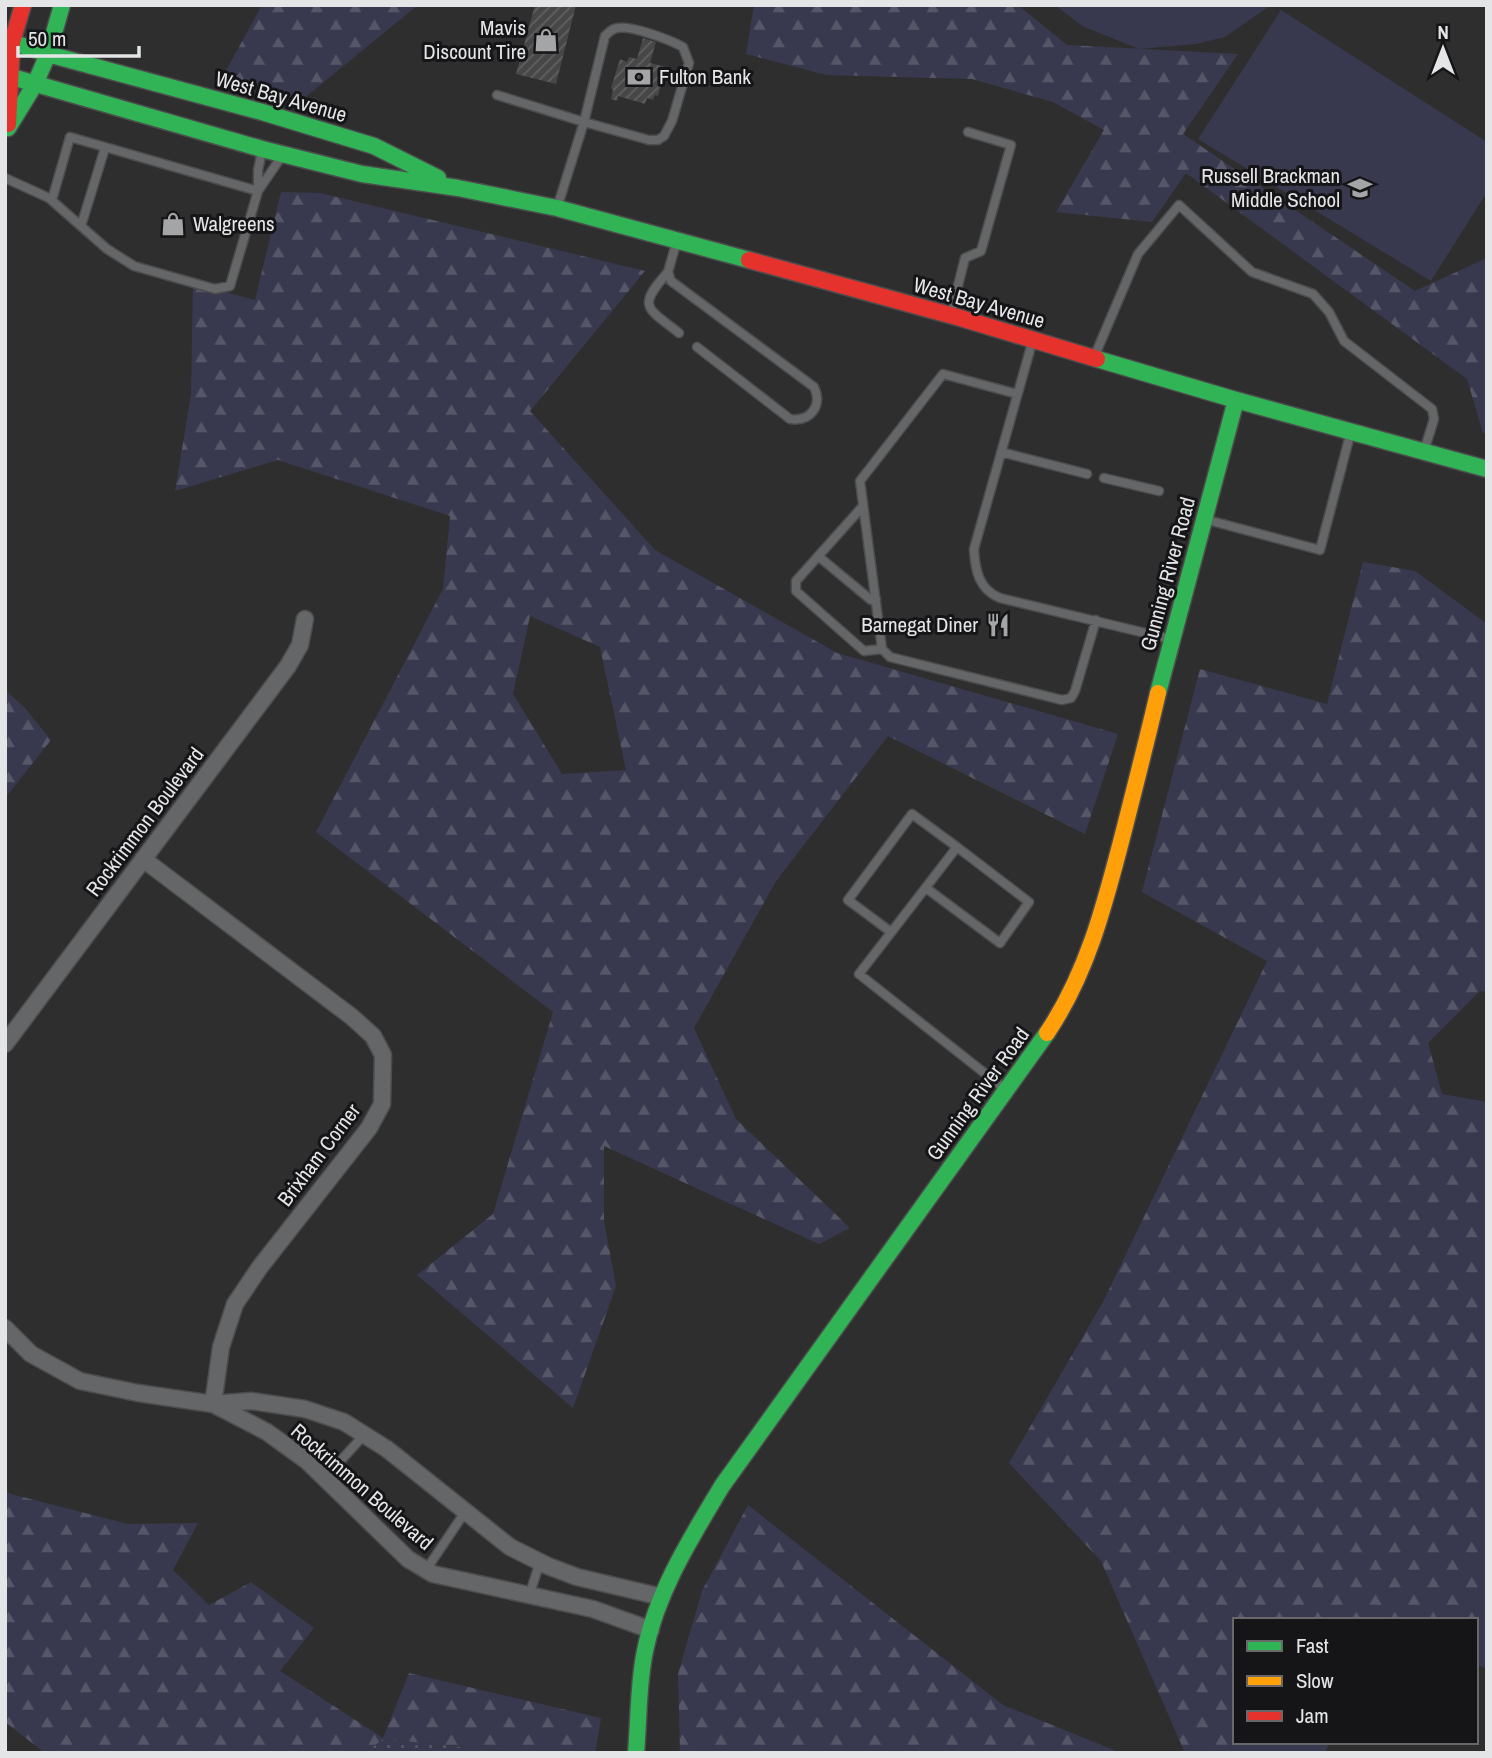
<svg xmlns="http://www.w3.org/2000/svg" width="1492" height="1758" font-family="'Archivo Narrow',sans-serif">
	<defs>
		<pattern id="grass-dots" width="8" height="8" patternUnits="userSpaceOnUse" patternTransform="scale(1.75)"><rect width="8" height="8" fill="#38394e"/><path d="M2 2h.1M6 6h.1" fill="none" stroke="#555668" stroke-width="1.8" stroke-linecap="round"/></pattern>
		<pattern id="forest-firs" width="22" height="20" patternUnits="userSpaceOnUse" patternTransform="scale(1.75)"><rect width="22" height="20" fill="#38394e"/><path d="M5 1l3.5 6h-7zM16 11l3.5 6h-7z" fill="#555668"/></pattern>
		<pattern id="building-hatch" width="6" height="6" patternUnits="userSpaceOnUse" patternTransform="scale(1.75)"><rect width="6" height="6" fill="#474748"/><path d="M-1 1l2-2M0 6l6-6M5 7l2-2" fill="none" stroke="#616162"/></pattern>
	</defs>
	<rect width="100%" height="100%" fill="#2e2e2f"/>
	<path fill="url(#grass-dots)" d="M383 1739 524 1753H365Z"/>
	<path fill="url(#forest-firs)" fill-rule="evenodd" d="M262 5H418L303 99 223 76Z
		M754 5H1018L1067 45 1238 54 1183 134 1415 291 1487 258V434L1483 433 1467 379 1186 173 1152 222 1056 212 1104 130 1053 102 972 79 827 75 746 54Z
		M281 192 320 193 645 271 530 411 655 550 837 653 1118 734 1085 834 888 736 776 881 694 1028 736 1119 850 1228 819 1244 604 1146V1221L616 1286 573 1408 417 1275 493 1214 553 1012 316 832 443 589 450 516 278 460 175 491 191 395 193 283 255 300ZM530 616 600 647 626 770 562 774 513 694Z
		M1363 562 1415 571 1487 624V992L1480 991 1428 1043 1442 1094 1487 1102V1669L1476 1664V1620H1235V1742H1331L1324 1753H1185L1101 1561 1009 1463 1103 1302 1267 961 1142 892 1200 669 1327 704Z
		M5 690 24 707 51 740 5 798Z
		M5 1490 11 1494 128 1524 198 1523 173 1570 209 1605 251 1582 314 1628 280 1671 383 1738 409 1673 601 1718 595 1753H524L383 1739 365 1753H45L5 1722Z
		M748 1505 1003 1705 1121 1753H680L678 1674 702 1591Z"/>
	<path fill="#38394e" d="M1055 5H1267L1268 7 1225 37 1196 44 1139 49 1082 26Z
		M1281 10 1487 142V192L1431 281 1198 139Z"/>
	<path fill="url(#building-hatch)" d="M535 5H576L556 84 516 74Z
		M643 38 656 42 650 63 666 67 658 96 655 95 653 100 647 98 645 104 618 96 617 101 611 99 613 90 611 88 620 59 627 62 629 57 637 59Z"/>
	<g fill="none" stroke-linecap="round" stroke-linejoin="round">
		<g stroke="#4c4c4d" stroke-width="11">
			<path id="lane" d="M497 95 584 122 605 36C607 34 611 30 614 29 627 23 670 40 683 47L689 63 672 121 664 136 658 140H649L584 122 558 205
				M5 178 49 198 107 249 134 266 215 289 230 286 258 191V170L262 151
				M258 191 282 156
				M52 200 70 137 258 191
				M81 226 105 148
				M676 244 668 272 671 281 814 387C823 405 811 422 790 419L697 347
				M668 272C637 307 646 307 679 333
				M951 313 965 258 981 251 1011 145 968 132
				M1032 343 974 549C975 570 979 590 1000 598L1170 639
				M1095 355 1138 254 1179 205 1252 272 1313 294 1329 312 1344 341 1432 409 1434 419 1425 448
				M1017 394 943 374 860 481 882 649 890 657 1062 700 1071 698 1075 691 1096 620
				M1001 452 1087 474
				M1104 478 1159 491
				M863 506 796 581V591L864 651 882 649
				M1204 519 1320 550 1350 435
				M818 556 871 600 876 599
				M926 888 1000 943 1029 902 957 847 859 974 1006 1090
				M891 932 848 900 912 814 957 847
				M325 1478 364 1435
				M426 1570 465 1512
				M529 1596 540 1562"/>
		</g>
		<g stroke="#4c4c4d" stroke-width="19">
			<path id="street" d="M143 859 352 1017 373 1036 383 1055 382 1104 369 1128 260 1267 235 1304 221 1347 213 1404
				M5 1044 288 666 300 645 305 619
				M5 1328 31 1354 80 1381 138 1393 213 1404 251 1401 305 1409 344 1422 387 1449 510 1547 548 1566 577 1577 662 1597
				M215 1405 267 1432 307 1461 408 1559 433 1574 593 1609 651 1630"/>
		</g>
		<g stroke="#4c4c4d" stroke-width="19">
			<path id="fast" d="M5 40 48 54 262 112 374 146 438 178
				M5 75 262 149 362 174 458 188 557 208 749 260
				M8 128 35 84 48 54 62 5
				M1097 359 1236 400 1487 469
				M1158 693 1236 400
				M636 1753C639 1719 638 1684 645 1651 657 1591 691 1538 722 1486L1047 1033"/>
		</g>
		<g stroke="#4c4c4d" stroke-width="19">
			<path id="slow" d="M1047 1033C1088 972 1105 903 1123 834 1135 787 1147 740 1158 693"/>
		</g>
		<g stroke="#4c4c4d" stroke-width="19">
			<path id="jam" d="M8 124 12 42 23 5
				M749 260 957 317 1097 359"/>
		</g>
		<use href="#lane" stroke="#656667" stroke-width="8"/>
		<use href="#street" stroke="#656667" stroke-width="16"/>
		<use href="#fast" stroke="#30b455" stroke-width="16"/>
		<use href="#slow" stroke="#ff9f0a" stroke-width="16"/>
		<use href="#jam" stroke="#e5322d" stroke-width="16"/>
	</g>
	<defs>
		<g id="shop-bare" transform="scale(1.89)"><path d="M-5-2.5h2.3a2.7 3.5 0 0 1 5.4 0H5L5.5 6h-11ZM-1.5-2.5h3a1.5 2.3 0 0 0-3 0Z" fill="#a4a5a6" stroke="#151517" stroke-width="2.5" paint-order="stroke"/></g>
		<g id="bank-bare" transform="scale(1.89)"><path d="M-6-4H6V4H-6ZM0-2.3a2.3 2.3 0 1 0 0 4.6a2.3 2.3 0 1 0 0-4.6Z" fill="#a4a5a6" stroke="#151517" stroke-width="2.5" paint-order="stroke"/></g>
		<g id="school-bare" transform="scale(1.89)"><path d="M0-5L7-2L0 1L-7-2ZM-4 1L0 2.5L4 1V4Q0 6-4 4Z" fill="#a4a5a6" stroke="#151517" stroke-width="2.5" paint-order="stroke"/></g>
		<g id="restaurant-bare" transform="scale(1.89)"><path d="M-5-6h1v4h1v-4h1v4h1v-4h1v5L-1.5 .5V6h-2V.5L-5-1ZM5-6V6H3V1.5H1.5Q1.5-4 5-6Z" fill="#a4a5a6" stroke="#151517" stroke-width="2.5" paint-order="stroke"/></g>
	</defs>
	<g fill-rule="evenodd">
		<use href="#shop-bare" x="546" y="40"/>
		<use href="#bank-bare" x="639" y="77"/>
		<use href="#school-bare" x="1360" y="188"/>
		<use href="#shop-bare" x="173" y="224"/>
		<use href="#restaurant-bare" x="998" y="625"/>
	</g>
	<g text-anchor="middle" stroke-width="6" stroke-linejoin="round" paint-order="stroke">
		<g font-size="21" fill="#e4e5e6" stroke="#151517" text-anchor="end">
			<text x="526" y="35">Mavis<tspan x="526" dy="24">Discount Tire</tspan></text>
			<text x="659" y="84" text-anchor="start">Fulton Bank</text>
			<text x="1340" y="183">Russell Brackman<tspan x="1340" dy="24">Middle School</tspan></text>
			<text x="193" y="231" text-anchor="start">Walgreens</text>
			<text x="978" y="632">Barnegat Diner</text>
		</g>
		<g font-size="21" fill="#e4e5e6" stroke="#151517">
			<text transform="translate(281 97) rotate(16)" y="7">West Bay Avenue</text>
			<text transform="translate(979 303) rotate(16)" y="7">West Bay Avenue</text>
			<text transform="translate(1168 574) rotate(-75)" y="7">Gunning River Road</text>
			<text transform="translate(145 822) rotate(-53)" y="7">Rockrimmon Boulevard</text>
			<text transform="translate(978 1094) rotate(-54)" y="7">Gunning River Road</text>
			<text transform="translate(319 1155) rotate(-53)" y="7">Brixham Corner</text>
			<text transform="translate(362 1487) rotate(41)" y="7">Rockrimmon Boulevard</text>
		</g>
	</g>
	<rect width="1492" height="1758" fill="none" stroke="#e4e5e6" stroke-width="14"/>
	<rect x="1233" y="1618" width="245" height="126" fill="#151517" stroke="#68686a" stroke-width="2"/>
	<rect x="1247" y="1641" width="35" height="10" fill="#30b455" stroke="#68686a" stroke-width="2"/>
	<text x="1296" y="1653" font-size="21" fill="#e4e5e6">Fast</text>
	<rect x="1247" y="1676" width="35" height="10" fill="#ff9f0a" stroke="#68686a" stroke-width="2"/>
	<text x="1296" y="1688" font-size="21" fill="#e4e5e6">Slow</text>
	<rect x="1247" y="1711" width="35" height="10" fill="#e5322d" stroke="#68686a" stroke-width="2"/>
	<text x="1296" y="1723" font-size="21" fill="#e4e5e6">Jam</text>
	<g transform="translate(1443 49)" stroke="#151517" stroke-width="5" paint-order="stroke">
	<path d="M0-5L12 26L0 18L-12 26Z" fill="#e4e5e6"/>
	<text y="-10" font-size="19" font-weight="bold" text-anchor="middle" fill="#e4e5e6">N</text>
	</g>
	<path d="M18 46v10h121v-10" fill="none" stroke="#e4e5e6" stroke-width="3.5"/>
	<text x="28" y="46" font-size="21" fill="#e4e5e6" stroke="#151517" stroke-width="5" paint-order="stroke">50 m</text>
</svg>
